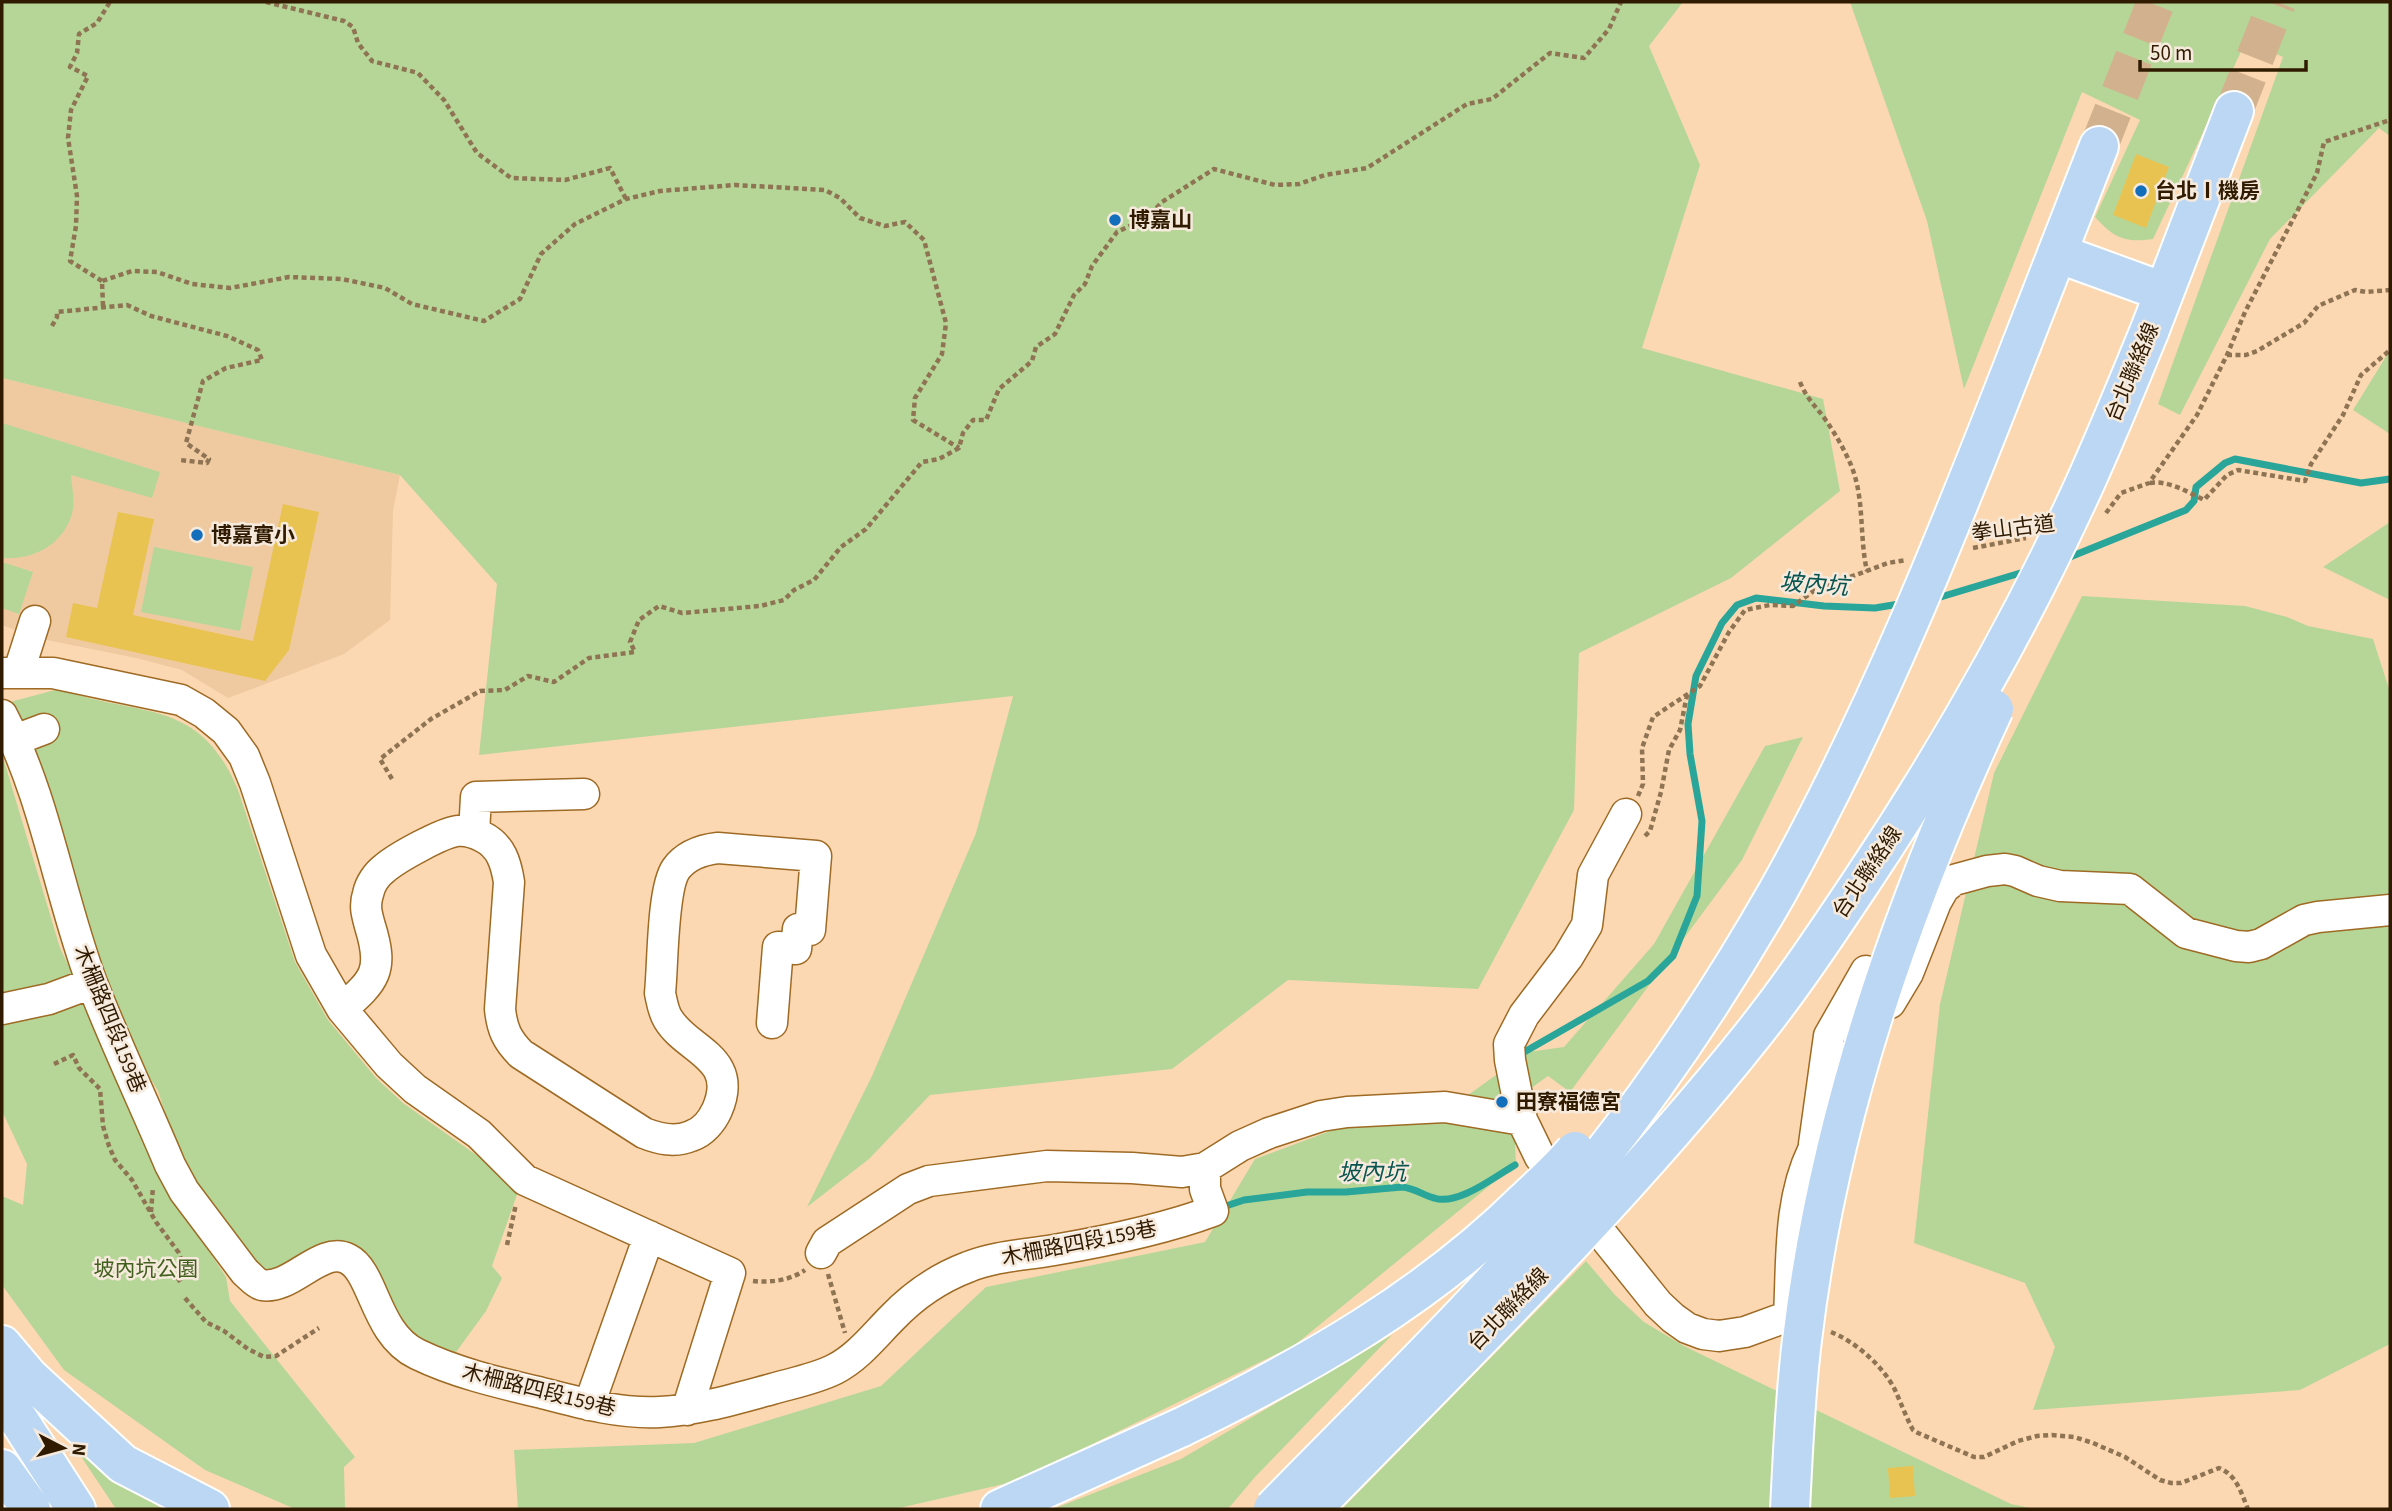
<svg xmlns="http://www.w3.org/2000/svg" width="2392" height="1511" font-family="'Source Sans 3','Noto Sans TC',sans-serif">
	<rect width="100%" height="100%" fill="#fbd8b2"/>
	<path fill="#efcaa0" d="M2 378 400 475 393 511 390 620 344 654 228 698 182 670 136 658 37 638 2 625Z"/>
	<path fill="#b6d698" d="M2 2H1683L1649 46 1700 165 1642 348 1823 399 1840 491 1731 578 1579 653 1574 810 1478 989 1288 980 1172 1069 930 1095 869 1159 807 1207 872 1076 976 833 1013 696 479 755 497 584 400 475 2 378Z
		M1850 2H2390V136L2379 128 2270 239 2180 415 2158 404 2283 57 2246 41 2153 239C2125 243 2114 238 2095 217L2140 120 2082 92 1964 389 1927 221Z
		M2390 350V434L2353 410Z
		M2 423 160 472 152 498 71 475C72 487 75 502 72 514 62 546 33 560 2 558Z
		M2390 522V600L2323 567Z
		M154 547 253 567 240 631 141 612Z
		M2 562 33 572 19 614 2 608Z
		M2082 596 2245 606 2287 617 2308 626 2373 639 2390 692V1344L2300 1390 2033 1410 2055 1347 2025 1283 1914 1243 1940 1004 1994 773Z
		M59 689C139 718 199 696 238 790L295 962 328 1020 376 1078 403 1103 520 1186 492 1266 502 1278 486 1311 451 1359 417 1340 393 1318 366 1260 274 1275 260 1271 184 1170 158 1091 129 1044 102 976 32 751 30 723 19 720 6 703Z
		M1803 737 1742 860 1570 1092 1548 1076 1513 1101 1516 1164 1295 1345 1017 1481 895 1509H518L514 1450 694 1443 881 1386 986 1287 1205 1242 1255 1159 1341 1127 1450 1108 1528 1052 1564 1047 1654 944 1765 746Z
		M2 754 60 948 83 995 160 1176 226 1277 230 1301 355 1457 344 1467 345 1508 348 1509H295L205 1470 64 1370 2 1285V1196L23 1205 27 1164 2 1111Z
		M1586 1261 1615 1295 1644 1322 1684 1346 2011 1504 2035 1509H1342Z
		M1392 1335 1255 1477 1228 1509H1053L1181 1459Z
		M70 1440 156 1505 164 1509H116Z"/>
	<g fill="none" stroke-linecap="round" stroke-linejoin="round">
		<path stroke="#29a699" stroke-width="7" d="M2065 559 2186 510 2194 501 2196 487 2225 463 2235 459 2361 483 2390 479
			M1934 599 2027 571
			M1526 1051 1648 981 1673 956 1697 896 1702 821 1690 754 1688 724 1696 676 1722 623 1737 605 1756 598 1824 606 1875 608 1905 603
			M1220 1208 1244 1200 1307 1192H1346L1402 1187C1414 1188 1423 1195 1434 1198 1458 1206 1494 1177 1515 1165"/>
	</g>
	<path fill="#e9c351" d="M2136 154 2169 167 2146 228 2113 215Z
		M283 504 319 512 289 650 265 681 66 637 73 603 97 608 118 512 154 519 133 615 253 641Z
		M1913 1466 1915 1496 1890 1498 1888 1468Z"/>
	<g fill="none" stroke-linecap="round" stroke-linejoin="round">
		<path stroke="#d2b28e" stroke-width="38" stroke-dasharray="38 19" stroke-linecap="butt" d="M2234 111 2277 2
			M2099 146 2156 2"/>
		<g stroke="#9e6a24" stroke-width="33">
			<path id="minor" d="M19 671 35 621
				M2 673H53L181 700 204 713 226 731 244 756 255 783 311 955 342 1009 389 1065 415 1089 479 1134 525 1180 730 1273 687 1410
				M2 715C46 799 59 895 92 983 116 1045 145 1105 170 1165L184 1191 245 1272C250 1276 255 1283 262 1285 292 1290 321 1245 348 1259 374 1272 375 1334 417 1354 456 1373 500 1383 542 1393 580 1403 620 1414 660 1412 699 1410 735 1399 772 1389 793 1383 815 1379 835 1369 858 1357 874 1336 892 1318 913 1296 939 1278 968 1267 995 1256 1025 1255 1054 1250 1107 1241 1162 1230 1213 1211L1205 1189V1168
				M15 740 44 729
				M1626 814 1593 875 1587 925 1568 957 1524 1015 1509 1044 1510 1060 1522 1120 1540 1157 1658 1304 1673 1318 1687 1328 1703 1334 1719 1336 1745 1332 1789 1316C1792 1261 1788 1201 1813 1150 1820 1136 1833 1124 1841 1110
				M474 833 476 797 584 794
				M1890 1003 1908 973 1936 902 1944 888 1954 880 1987 871 2005 869 2015 871 2038 881 2060 886 2130 889 2186 933 2236 946 2249 947 2261 944 2304 920 2318 917 2390 910
				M2 1009 49 999 92 983
				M342 1009C375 980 384 971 370 926 367 915 364 906 368 894 370 884 377 874 385 868 398 857 442 833 457 831 466 830 475 833 483 837 501 846 506 863 509 882L500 1009C502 1029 507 1040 521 1054L644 1133C659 1139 675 1143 691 1136 703 1132 712 1121 717 1110 740 1057 687 1051 668 1019 663 1011 662 1002 660 993 663 966 662 889 676 869 686 855 701 850 718 848L816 856 810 930 798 929 796 949 778 947 772 1023
				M1814 1144 1829 1036 1866 971
				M821 1253 827 1242 908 1189 929 1181 1047 1166 1132 1168 1182 1172 1205 1168 1240 1146 1269 1133 1321 1116 1347 1112 1445 1107 1522 1120
				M589 1405 649 1236"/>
		</g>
		<g stroke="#fff" stroke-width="42">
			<path id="highway" d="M2057 253 2164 292
				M2149 332 2234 111
				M2021 346 2099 146
				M2 1345 29 1377 123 1464 210 1509
				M2 1394 76 1509
				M2 1469 31 1509
				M1000 1509 1182 1427"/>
		</g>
		<path stroke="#8f7454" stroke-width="4.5" stroke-dasharray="5 3.5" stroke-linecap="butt" d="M266 2 344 21 353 27 358 43 372 61 418 73 444 100 477 153 511 178 565 180 610 168 626 199
			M102 281 70 261 76 226 77 196 68 138 71 110 88 76 70 67 77 53 79 34 97 23 110 2
			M103 306 102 281 132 271 157 272 192 284 230 288 289 277 342 279 385 288 412 304 484 321 520 299 541 254 575 224 626 199 660 191 735 185 825 190 840 198 860 218 885 226 905 222 924 240 946 323 942 354 915 398 913 420 959 448
			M52 326 57 317V312L127 305 151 316 227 336 258 350 262 360 226 368 203 381 186 443 209 459 207 463 180 460
			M2227 355H2246L2257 351 2304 323 2318 306 2355 290 2366 292 2390 290
			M1800 382C1807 400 1817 407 1827 422 1836 435 1845 451 1851 465 1865 499 1859 536 1867 571
			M2150 483C2168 480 2188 492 2204 500L2227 475 2238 470 2305 481 2311 464 2343 415 2361 375 2390 350
			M2106 513 2121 493 2149 483 2197 415 2227 355 2245 312 2317 173 2324 142 2390 120
			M1973 548 2026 538
			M392 779 380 759 431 719 480 691 505 690 528 676 554 682 589 658 635 652 630 642 639 620 659 606 682 613 760 606 784 600 794 590 814 580 841 547 866 529 922 462 939 459 959 448 963 433 973 420H986L999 389 1032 361 1036 347 1055 334 1074 295 1085 284 1092 266 1117 232 1147 218 1162 202 1214 169 1275 185 1299 184 1325 175 1367 168 1467 104 1492 99 1550 53 1584 58 1609 29 1621 2
			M1638 796 1643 784 1642 748 1653 717 1700 686 1729 632 1745 610 1770 605 1793 606 1815 590 1888 563 1906 560
			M1645 836 1650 831 1661 792 1669 750 1680 730 1687 695
			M54 1064 73 1055 79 1068 100 1089 103 1126 109 1146 115 1160 132 1180 156 1222 179 1253 186 1275 175 1283
			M151 1212 153 1187
			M507 1245 516 1204
			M828 1274 845 1333
			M753 1281C771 1283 791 1280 805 1270
			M185 1298 206 1322 224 1331 248 1349 264 1357 276 1356 319 1328
			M1831 1332C1856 1342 1883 1366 1895 1390 1901 1403 1906 1417 1913 1430L1918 1433 1974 1457H1984L2018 1441 2037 1436 2052 1435 2074 1437 2093 1443 2125 1457 2160 1480 2171 1483H2181L2219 1468C2237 1475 2241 1493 2248 1509"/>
		<use href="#minor" stroke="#fff" stroke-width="30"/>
		<use href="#highway" stroke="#bcd7f4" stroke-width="38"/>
		<g stroke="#fff" stroke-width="42" stroke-linecap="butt">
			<path id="highway-bridge" d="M1182 1427C1307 1366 1427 1298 1526 1200 1543 1184 1560 1169 1575 1151
				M1273 1509C1382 1397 1497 1288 1594 1165 1662 1079 1724 986 1778 891 1875 717 1949 531 2021 346
				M1312 1509C1464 1354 1620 1202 1755 1032 1793 984 1827 933 1861 882 1941 762 2013 638 2074 507 2101 450 2125 390 2149 332
				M1790 1509C1793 1453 1795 1396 1802 1340 1828 1120 1901 909 1994 709"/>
		</g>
		<use href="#highway-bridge" stroke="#bcd7f4" stroke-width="38"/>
	</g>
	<g fill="#136fbc" stroke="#f6eadd" stroke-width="2.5">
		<circle cx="2141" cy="191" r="7"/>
		<circle cx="1115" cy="220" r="7"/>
		<circle cx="197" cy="535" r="7"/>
		<circle cx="1502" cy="1102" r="7"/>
	</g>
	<g text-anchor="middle" stroke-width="5" stroke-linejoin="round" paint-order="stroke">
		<g font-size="21" font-weight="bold" fill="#301b00" stroke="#f6eadd" text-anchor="start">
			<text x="2155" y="198">台北Ⅰ機房</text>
			<text x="1129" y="227">博嘉山</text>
			<text x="211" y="542">博嘉實小</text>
			<text x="1516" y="1109">田寮福德宮</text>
		</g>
		<g font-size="21" fill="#301b00" stroke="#f6eadd">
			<text transform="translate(2132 372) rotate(-67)" y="7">台北聯絡線</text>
			<text transform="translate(2013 528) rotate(-7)" y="7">拳山古道</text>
			<text transform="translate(1867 872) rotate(-56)" y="7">台北聯絡線</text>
			<text transform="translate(110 1019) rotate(68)" y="7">木柵路四段159巷</text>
			<text transform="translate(1079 1243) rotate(-11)" y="7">木柵路四段159巷</text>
			<text transform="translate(1508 1309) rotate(-46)" y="7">台北聯絡線</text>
			<text transform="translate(539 1390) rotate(14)" y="7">木柵路四段159巷</text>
		</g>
		<g font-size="21" fill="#415f1d" stroke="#f6eadd">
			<text x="146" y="1276">坡內坑公園</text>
		</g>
		<g font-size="23" font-style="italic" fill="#085451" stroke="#f6eadd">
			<text transform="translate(1814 584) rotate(4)" y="8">坡內坑</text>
			<text x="1372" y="1180">坡內坑</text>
		</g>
	</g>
	<rect width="2392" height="1511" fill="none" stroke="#301b00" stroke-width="7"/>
	<g transform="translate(63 1448) rotate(96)" stroke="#f6eadd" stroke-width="5" paint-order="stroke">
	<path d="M0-5L12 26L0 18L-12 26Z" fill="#301b00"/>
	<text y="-10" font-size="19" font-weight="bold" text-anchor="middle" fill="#301b00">N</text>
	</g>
	<path d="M2140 60v10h166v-10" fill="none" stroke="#301b00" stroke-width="3.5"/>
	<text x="2150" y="60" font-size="21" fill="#301b00" stroke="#f6eadd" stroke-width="5" paint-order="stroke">50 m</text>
</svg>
